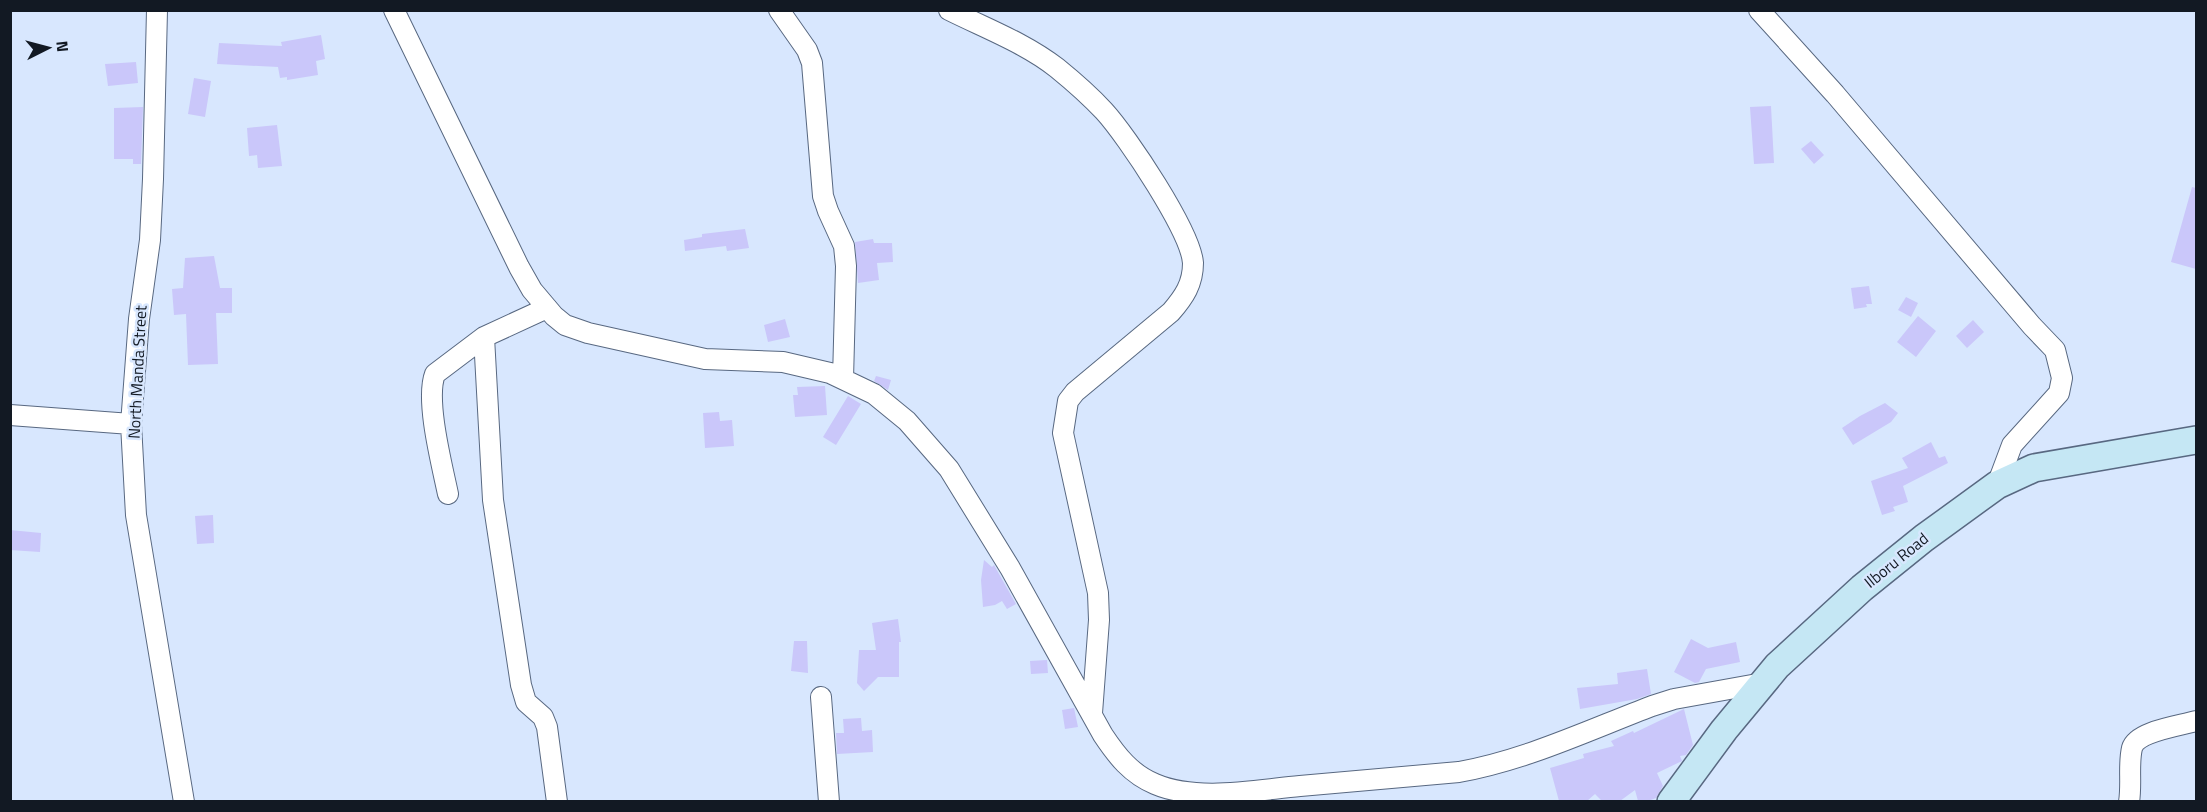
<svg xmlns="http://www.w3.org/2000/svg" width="2207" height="812" font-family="'Titillium Web',sans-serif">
	<rect width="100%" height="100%" fill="#d8e7fe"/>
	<path fill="#cac7fa" d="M321 35 325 59 316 61 318 75 287 80V77L280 78 278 67 217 64 219 43 282 46 281 42Z
		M136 62 138 83 108 86 105 64Z
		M194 78 211 81 205 117 188 114Z
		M1771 106 1774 163 1754 164 1750 107Z
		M143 107 141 164H133V159H114V108Z
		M277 125 282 166 258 168 257 155 249 156 247 128Z
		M1811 141 1824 155 1814 164 1801 149Z
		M2192 187 2196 188V269L2171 262Z
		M745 229 749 248 727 251 726 246 685 251 684 240 702 237V234Z
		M873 239 874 243H892L893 262 877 263 879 280 858 283 855 242Z
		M214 256 220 288H232V313H216L218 364 188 365 186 314 174 315 172 289 183 288 185 258Z
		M1869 286 1872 304H1866L1867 307 1854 309 1851 288Z
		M1906 297 1918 303 1911 317 1898 310Z
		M1918 316 1936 331 1916 357 1897 342Z
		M785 319 790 337 768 342 764 325Z
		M1973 320 1984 332 1967 348 1956 336Z
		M876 376 891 380 888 390 874 381Z
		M825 386 827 415 795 417 793 395H798L797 387Z
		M848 396 861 404 836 445 823 437Z
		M1885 403 1898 413 1891 422 1853 445 1842 428 1860 416Z
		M719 412 720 421 732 420 734 446 705 448 703 413Z
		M1931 442 1939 458 1945 456 1948 463 1903 486 1908 502 1893 507 1895 511 1882 515 1871 481 1908 468 1902 458Z
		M213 515 214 543 197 544 195 516Z
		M10 530 41 533 40 552 10 550Z
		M984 560 992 567 994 565 1016 604 1007 609 1002 601 995 605 983 607 981 580Z
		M898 619 901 642H899V677H878L864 691 857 683 859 650H876L872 623Z
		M1691 639 1708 648 1736 642 1740 662 1706 669 1699 682 1695 683 1674 672Z
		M794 641H807L808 673 791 671Z
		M1047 660 1048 673 1031 674 1030 661Z
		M1647 669 1651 694 1637 699 1580 709 1577 688 1618 684 1617 673Z
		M1074 708 1078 727 1065 729 1062 710Z
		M1684 709 1693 745 1686 755 1680 756 1682 761 1657 773 1663 786 1656 798 1648 801H1638L1635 790 1620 801H1602L1595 794 1587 801H1559L1550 768 1584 758 1583 754 1614 746 1611 741 1633 731 1634 733Z
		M861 718 862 731 872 730 873 752 837 754 836 733H844L843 719Z"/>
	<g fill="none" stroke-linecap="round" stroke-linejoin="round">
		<g stroke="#586881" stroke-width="22">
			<path id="street" d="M157 10 153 179 150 240 139 319 131 424 136 515 184 802
				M394 10 519 267 532 290 554 316 565 325 588 333 705 359 783 362 830 373 874 394 907 421 949 469 1010 568 1103 735C1117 756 1131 774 1155 784 1197 802 1256 790 1300 786 1353 781 1406 777 1459 772 1526 760 1589 730 1652 706L1674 699 1763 683
				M779 10 807 50 812 63 823 196 828 211 844 246 846 266 843 379
				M949 10C985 28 1025 43 1057 68 1073 81 1090 96 1104 111 1127 136 1191 232 1193 263 1193 284 1184 297 1171 312L1075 392 1068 401 1063 433 1098 593 1099 620 1092 713
				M1759 10 1835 94 2032 326 2055 350 2062 378 2059 393 2012 445 1997 485
				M484 337 493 500 521 685 526 702 543 717 547 727 557 802
				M10 415 131 424
				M448 494C442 465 425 400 435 374L484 337 547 308
				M821 697 829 802
				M2129 802C2132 784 2128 765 2132 748 2137 731 2180 726 2196 721"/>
		</g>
		<g stroke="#586881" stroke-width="30">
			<path id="secondary" d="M1671 802 1724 730 1777 666 1862 588 1924 538 1997 485 2034 468 2196 440"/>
		</g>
		<use href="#street" stroke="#fff" stroke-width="20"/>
		<use href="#secondary" stroke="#c5e7f4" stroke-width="27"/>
	</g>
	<g text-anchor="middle" stroke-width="5" stroke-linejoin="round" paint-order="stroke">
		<g font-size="16" fill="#121923" stroke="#d8e7fe">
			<text transform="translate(137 372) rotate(-87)" y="6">North Manda Street</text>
			<text transform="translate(1896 560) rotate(-39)" y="6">Ilboru Road</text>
		</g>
	</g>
	<rect width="2207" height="812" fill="none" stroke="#121923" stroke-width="24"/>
	<g transform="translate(48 48) rotate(84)" stroke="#d8e7fe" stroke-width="4.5" paint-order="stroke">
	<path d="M0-4.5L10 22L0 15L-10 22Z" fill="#121923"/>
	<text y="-9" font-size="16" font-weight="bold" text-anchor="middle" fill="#121923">N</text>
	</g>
</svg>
